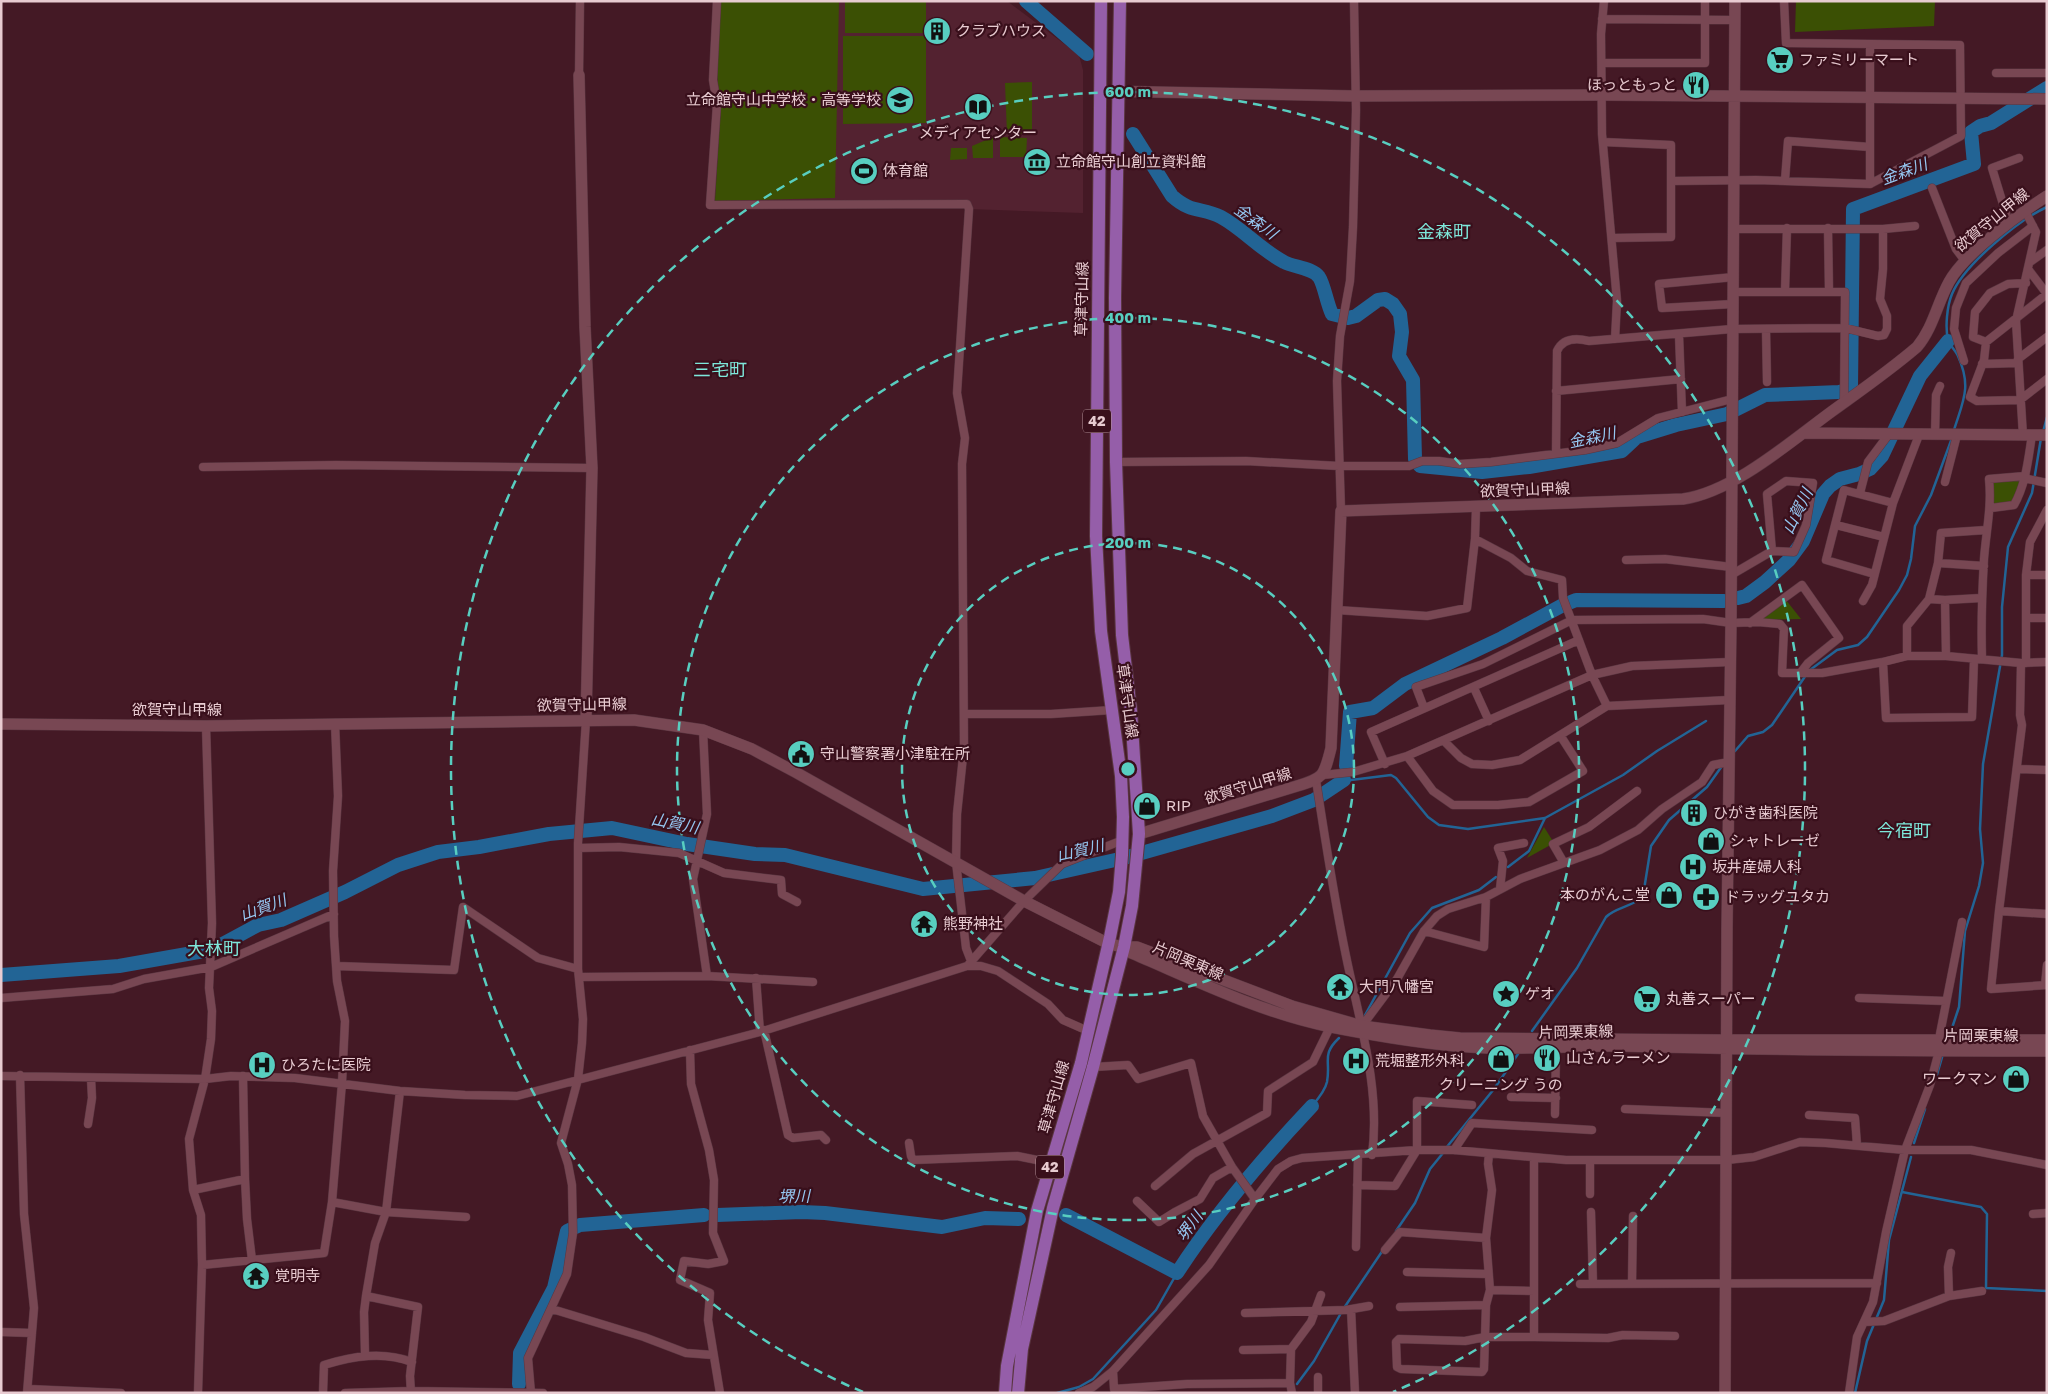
<svg xmlns="http://www.w3.org/2000/svg" width="2048" height="1394" font-family="'Golos Text','Noto Sans JP',sans-serif">
	<rect width="100%" height="100%" fill="#441925"/>
	<path fill="#532230" d="M719 1H1007L1079 55 1083 70V213L969 209 968 203 712 202 715 77Z"/>
	<path fill="#3b5004" d="M721 1H839L835 198 715 201 721 105 717 76Z
		M1796 1H1935L1934 26 1795 32Z
		M845 2H926V33H845Z
		M843 36H926V123L843 124Z
		M1032 82V134H1007L1005 83Z
		M993 137V158H973L972 146Z
		M1000 137 1027 138 1026 157H1000Z
		M951 148H967V159L950 160Z
		M2021 477 2013 503 1992 506 1991 480Z
		M1786 600 1801 619 1760 620Z
		M1544 827 1554 843 1527 858Z"/>
	<g fill="none" stroke-linecap="round" stroke-linejoin="round">
		<path stroke="#226495" stroke-width="2.5" d="M1954 430C1963 401 1972 387 1958 356 1956 351 1950 346 1948 340 1945 327 1947 306 1952 294 1964 265 2018 220 2047 207
			M2043 432 2047 417
			M1810 670 1837 650 1858 645 1867 637 1899 590 1907 575 1911 559 1915 526 1931 495 1952 438
			M1735 751 1748 736 1763 732 1772 725 1806 675
			M1343 781 1391 775 1396 778 1428 817 1439 825 1468 829 1545 818 1623 775 1657 751 1706 721
			M1508 867 1529 851 1545 818
			M1364 1017 1410 933 1432 908 1479 890 1496 877
			M1532 1031 1577 968 1606 917C1616 907 1633 907 1643 896L1651 846 1669 820 1707 787 1722 766
			M1949 1037 1959 1007 1965 931 1979 886 1983 863 1980 829 1983 764 2002 655V607L2008 547 2032 493 2041 438
			M1936 1078 1943 1054
			M1312 1106C1318 1099 1325 1091 1327 1082 1331 1061 1321 1055 1339 1038
			M1914 1143 1925 1109
			M1446 1148 1494 1089 1518 1054
			M1902 1192 1981 1207 1987 1214 1986 1288 2047 1291
			M1396 1231 1415 1203 1430 1169 1443 1153
			M1344 1308 1383 1250
			M1297 1384 1314 1361 1341 1313
			M1057 1393 1079 1387 1093 1379 1156 1310 1177 1273
			M1855 1393 1867 1341 1884 1300 1889 1240 1911 1157"/>
		<path stroke="#226495" stroke-width="14" d="M1026 1 1087 54
			M1133 134 1172 196C1192 214 1202 207 1221 217 1243 229 1261 250 1284 262 1293 267 1313 268 1319 277 1324 284 1327 304 1332 314L1348 318 1356 316 1378 300 1385 299 1393 304 1400 314 1402 332 1399 356 1413 380 1415 459 1420 466 1482 472 1529 467 1622 451 1637 437 1676 425 1727 414 1765 395 1839 392 1851 389 1853 209 1974 164 1971 132 1980 126 1991 123 2047 88
			M1738 598 1746 596 1765 582 1789 560 1803 541 1823 494 1830 486 1840 479 1859 474 1870 469 1882 456 1920 376 1948 341
			M1571 602 1576 600 1724 601
			M1346 766 1350 712 1373 708 1405 684 1502 638 1563 605
			M1 975 119 966 204 951 221 945 258 925 281 920 345 892 398 865 438 852 479 847 549 834 612 828 687 844 755 854 785 855 923 889 1035 878 1124 858 1272 816 1314 800 1344 780
			M717 1215 802 1212 825 1213 942 1227 985 1218 1019 1219
			M1066 1215 1177 1273C1216 1213 1263 1158 1312 1106
			M519 1384 520 1353 554 1288 567 1231 580 1225 704 1215"/>
		<g stroke="#5a3641" stroke-width="9">
			<path id="street" d="M717 1 713 80 717 104 710 205 967 204 969 209 957 393 965 438 962 464 964 747 957 814 956 862 966 948 971 961
				M1604 1 1601 34 1602 134 1617 301 1615 339
				M1602 19 1735 20
				M1870 45V184
				M1603 63H1705V1
				M1996 73H2047
				M579 75 580 1
				M1603 142 1671 145V237L1612 238
				M1785 180 1788 141 1870 147
				M1671 181 1756 180 1870 184 1961 136 1960 45 1786 43 1784 1
				M1932 188 1956 249 1965 261
				M2010 223 2007 217 1992 168 2019 158
				M1828 228 1829 291
				M1734 229H1883L1915 226
				M2030 262 2047 250
				M2028 269 2047 294
				M1785 291 1787 228
				M1733 292H1845L1844 402
				M2047 294 1986 342 1984 360 1970 397 1977 401 2020 400 2047 379
				M1733 304 1662 308 1659 284 1734 277
				M1766 329 1767 382
				M1679 335 1682 412
				M1986 342 1973 337 1975 312 1990 293 2008 284 2026 283
				M2018 359 2047 337
				M1964 361 1954 329 1956 308 1966 283 1998 253 2033 226
				M1982 364 2018 363
				M1556 391 1681 379
				M1935 435 1936 395 1940 386
				M2023 436 2016 321 2036 232 2025 211
				M1556 453 1557 351C1563 338 1577 338 1589 341L1732 329 1845 328 1878 336 1884 335 1887 329V316L1880 299 1883 269V229
				M1116 462 1246 461 1339 466H1409L1422 461H1439L1460 464 1491 462 1585 450 1617 443 1658 418 1732 399
				M203 467 336 465 592 468
				M2025 476 2028 479 2047 483
				M1945 482 1957 435
				M1860 493 1868 462 1889 434
				M1991 508 2014 505C2026 484 2028 460 2032 435
				M1341 511 1337 381 1340 336 1350 281 1353 227 1356 110 1354 1
				M1836 525 1884 537
				M1475 539 1511 558 1527 571 1562 580 1563 598 1592 675 1607 706
				M1626 560 1665 559 1731 567
				M1938 563 1984 566
				M1874 574 1826 560 1844 490 1893 503
				M1731 575 1772 551 1794 552 1806 525 1813 483 1786 481 1767 494 1772 551
				M2026 575H2047
				M1929 599 1945 600 1981 598
				M1945 600 1946 656
				M1863 601 1872 585 1893 503 1919 435
				M1337 610 1427 616 1467 608 1475 539 1476 507
				M2026 618H2047
				M1750 623 1802 585 1839 638 1808 663 1801 672
				M1907 656V626L1929 599 1938 563 1941 533 1986 530
				M1982 659C1981 626 1982 593 1984 559 1986 532 1992 506 1989 479L2025 476
				M1883 662 1886 718 1972 717 1974 659
				M2021 663 2020 715 2022 725 1999 911 1991 989 2047 985
				M2026 663V575L2030 542 2047 510
				M1474 688 1489 721
				M1424 708 1416 687 1483 664 1572 620 1703 619 1731 623 1758 622 1780 624 1784 629 1782 673H1822L1883 662 1907 656H1946L2021 663 2047 662
				M964 714H1051L1112 710
				M703 730 707 814 693 879 707 976
				M1444 741 1461 758 1472 764 1492 765 1520 760 1607 706 1729 700
				M1407 756 1433 791 1453 805H1498L1529 802 1583 771 1560 735
				M1385 764 1371 732 1579 640
				M2018 769 2047 770
				M1322 775 1353 772 1407 756 1592 675 1632 666 1730 662
				M1316 780C1325 839 1334 898 1346 956 1359 1020 1381 1089 1372 1155
				M578 848 619 847 679 853 724 873 781 880 782 894 797 902
				M1564 863 1553 844 1589 827 1637 791
				M1500 889 1503 861 1498 848 1524 843
				M1999 911 2047 914
				M1424 931 1484 947 1486 897
				M969 964 1024 901 1062 864 1123 840
				M336 966 454 970 463 907 538 958 578 969
				M579 977 707 976 813 982
				M756 978 760 1032
				M2045 985 2047 965
				M1 998 113 989 144 979 211 967 334 914
				M1859 998 1946 1001
				M1362 1026 1397 979 1424 931 1437 916 1448 909 1486 897 1520 879 1600 850 1638 830 1662 809 1702 782 1713 765 1729 762
				M764 1030 788 1135 793 1138 821 1135 826 1140
				M1939 1039 1962 922
				M690 1050 691 1084 709 1150 714 1180 713 1233 724 1261 708 1264 684 1261 680 1280 710 1293 708 1320 720 1393
				M1093 1067 1128 1065 1138 1079 1191 1063 1203 1116 1232 1167 1255 1199
				M20 1075 24 1214 34 1308 27 1393
				M1 1076 205 1079 231 1076 295 1078 400 1091 465 1095 517 1096 760 1032 967 966H981L998 971 1048 1004 1063 1020 1088 1031
				M400 1091 386 1212 375 1243 366 1296 418 1307 410 1376 411 1393
				M1511 1097 1556 1098
				M1625 1109 1727 1113
				M1555 1114 1556 1048
				M1809 1115 1855 1118 1857 1145
				M88 1124 92 1098 91 1078
				M909 1143 911 1156 913 1160 1017 1156 1052 1163
				M1454 1150 1472 1123 1592 1130
				M1489 1154 1488 1164 1492 1190 1486 1238 1490 1290 1534 1291
				M1534 1158V1337L1608 1338 1623 1335 1675 1336
				M1590 1160V1194
				M245 1179 247 1219 252 1260
				M1357 1185 1395 1186 1417 1150V1101L1472 1105
				M1155 1186 1193 1154 1267 1113 1268 1091 1313 1062 1330 1027
				M193 1190 245 1179 243 1076
				M1137 1201 1159 1222 1175 1212 1200 1199 1213 1178 1232 1167
				M332 1202 386 1212 466 1217
				M1591 1212 1593 1284
				M2033 1214 2047 1213
				M1356 1247 1358 1155
				M1385 1250 1400 1232 1486 1238
				M202 1265 324 1253 332 1202 342 1083 345 1021 337 981 334 936 333 871 338 796 335 723
				M1407 1272 1488 1274
				M1580 1284 1877 1283
				M1632 1284 1633 1216
				M1490 1290 1486 1305 1485 1337H1534
				M1949 1296 1948 1267 1951 1253
				M1400 1307 1486 1305
				M552 1309 644 1337 686 1353 713 1355
				M1351 1309 1355 1393
				M1245 1313 1346 1310 1369 1306
				M1864 1322 1884 1321 1949 1296 1982 1291
				M1 1332 32 1333
				M1485 1337 1484 1369 1482 1372 1401 1369 1397 1367 1396 1342 1399 1339 1465 1341Z
				M1243 1350 1291 1349
				M365 1355 364 1312 366 1296
				M1113 1371 1114 1389 1187 1384 1290 1383
				M1318 1377V1393
				M28 1389 121 1393
				M198 1393 202 1265 201 1215 193 1190 189 1139 205 1079 211 1039 212 1011 209 988 212 923 206 726
				M323 1393 324 1365C353 1356 383 1351 412 1362
				M345 1393 411 1391 543 1393
				M531 1393 528 1358 567 1274 573 1233 572 1185 568 1164 561 1143 578 1079 582 1043 583 1019 578 969V843L586 720
				M1079 1393 1093 1387 1113 1371 1209 1265 1255 1199 1278 1169 1291 1161 1302 1158 1417 1150H1454L1566 1160H1727L1754 1157 1800 1142 1826 1143 1905 1150H1971L2047 1165
				M1292 1393 1290 1383 1291 1349 1311 1322 1321 1295
				M1849 1393 1857 1337 1873 1302 1886 1232 1905 1150 1930 1085 1939 1051"/>
		</g>
		<g stroke="#5a3641" stroke-width="12">
			<path id="secondary" d="M579 75 585 327 592 468 586 720
				M1100 91 1355 96 1602 95 2047 99
				M1803 433 2047 435
				M1 724 206 726 634 720 703 730 752 749 797 773 1024 901 1109 944 1124 947H1137L1292 1006 1362 1026 1430 1035 1460 1038 1721 1040H2047
				M1139 834 1297 786C1324 778 1324 776 1331 748L1341 511 1683 499C1733 492 1790 442 1831 412 1860 391 1889 371 1917 347 1933 328 1937 304 1949 282 1964 254 2019 214 2047 196
				M1124 947 1129 952C1195 980 1261 1013 1331 1027 1377 1036 1423 1044 1470 1047 1520 1051 1570 1045 1620 1046 1762 1050 1904 1051 2047 1051
				M1725 1393 1727 929 1731 623 1735 1"/>
		</g>
		<g stroke="#5a3641" stroke-width="14">
			<path id="primary" d="M1005 1393 1007 1366 1037 1211 1081 1063 1110 937 1119 892 1122 855 1123 817 1121 776 1101 631 1096 536 1101 1
				M1018 1393 1022 1349 1053 1208 1093 1067 1124 947 1132 906 1139 834 1131 711 1122 635 1116 462 1115 298 1120 1"/>
		</g>
		<use href="#street" stroke="#784753" stroke-width="8"/>
		<use href="#secondary" stroke="#784753" stroke-width="11"/>
		<use href="#primary" stroke="#955ea9" stroke-width="12"/>
	</g>
	<g fill="none" stroke="#58cec0" stroke-width="2.5" stroke-dasharray="9 6">
		<circle cx="1128" cy="769" r="226"/>
		<circle cx="1128" cy="769" r="451"/>
		<path d="M863 1392A677 677 0 1 1 1393 1392"/>
	</g>
	<defs>
		<g id="building-disc" transform="scale(1.4375)"><circle r="9.5" fill="#58cec0" stroke="#390f1b"/><path d="M-4-6H4V6H1V3H-1V6H-4ZM-2.5-4.3h1.7v1.8h-1.7ZM.8-4.3h1.7v1.8H.8ZM-2.5-1h1.7V.8h-1.7ZM.8-1h1.7V.8H.8Z" fill="#111"/></g>
		<g id="supermarket-disc" transform="scale(1.4375)"><circle r="9.5" fill="#58cec0" stroke="#390f1b"/><path d="M-6-5.5h2.5l.6 2H6L4.5 2H-2.5L-4.4-4H-6ZM-1.5 3.2a1.3 1.3 0 1 0 .1 0ZM3 3.2a1.3 1.3 0 1 0 .1 0Z" fill="#111"/></g>
		<g id="restaurant-disc" transform="scale(1.4375)"><circle r="9.5" fill="#58cec0" stroke="#390f1b"/><path d="M-5-6h1v4h1v-4h1v4h1v-4h1v5L-1.5 .5V6h-2V.5L-5-1ZM5-6V6H3V1.5H1.5Q1.5-4 5-6Z" fill="#111"/></g>
		<g id="school-disc" transform="scale(1.4375)"><circle r="9.5" fill="#58cec0" stroke="#390f1b"/><path d="M0-5L7-2L0 1L-7-2ZM-4 1L0 2.5L4 1V4Q0 6-4 4Z" fill="#111"/></g>
		<g id="library-disc" transform="scale(1.4375)"><circle r="9.5" fill="#58cec0" stroke="#390f1b"/><path d="M-6-4Q-3-5.5-.7-3.5V5Q-3 3-6 4ZM6-4Q3-5.5 .7-3.5V5Q3 3 6 4Z" fill="#111"/></g>
		<g id="museum-disc" transform="scale(1.4375)"><circle r="9.5" fill="#58cec0" stroke="#390f1b"/><path d="M0-6L6-3V-2H-6V-3ZM-5-1h2V3h-2ZM-1-1h2V3h-2ZM3-1h2V3H3ZM-6 4H6V6H-6Z" fill="#111"/></g>
		<g id="stadium-disc" transform="scale(1.4375)"><circle r="9.5" fill="#58cec0" stroke="#390f1b"/><path d="M0-5a6.5 5 0 1 0 0 10a6.5 5 0 1 0 0-10ZM-3.5-1.8h7v3.6h-7Z" fill="#111"/></g>
		<g id="civic-disc" transform="scale(1.4375)"><circle r="9.5" fill="#58cec0" stroke="#390f1b"/><path d="M-.6-6.5H3V-4.5H.6V-3L4-1V1h2V6H-6V1h2V-1L-.6-3ZM-1.2 2.5V6h2.4V2.5Z" fill="#111"/></g>
		<g id="shop-disc" transform="scale(1.4375)"><circle r="9.5" fill="#58cec0" stroke="#390f1b"/><path d="M-5-2.5h2.3a2.7 3.5 0 0 1 5.4 0H5L5.5 6h-11ZM-1.5-2.5h3a1.5 2.3 0 0 0-3 0Z" fill="#111"/></g>
		<g id="hospital-disc" transform="scale(1.4375)"><circle r="9.5" fill="#58cec0" stroke="#390f1b"/><path d="M-5-5h3v3.5h4V-5h3V5h-3V1.5h-4V5h-3Z" fill="#111"/></g>
		<g id="pharmacy-disc" transform="scale(1.4375)"><circle r="9.5" fill="#58cec0" stroke="#390f1b"/><path d="M-2-6h4v4h4v4h-4v4h-4v-4h-4v-4h4Z" fill="#111"/></g>
		<g id="temple-disc" transform="scale(1.4375)"><circle r="9.5" fill="#58cec0" stroke="#390f1b"/><path d="M0-6L5-2H3V0L6.5 2.5H4V6H1.5V3h-3V6H-4V2.5H-6.5L-3 0V-2H-5Z" fill="#111"/></g>
		<g id="sight-disc" transform="scale(1.4375)"><circle r="9.5" fill="#58cec0" stroke="#390f1b"/><path d="M0-6L1.8-2.2L6-1.7L2.9 1.2L3.7 5.4L0 3.3L-3.7 5.4L-2.9 1.2L-6-1.7L-1.8-2.2Z" fill="#111"/></g>
	</defs>
	<g fill-rule="evenodd">
		<use href="#building-disc" x="937" y="31"/>
		<use href="#supermarket-disc" x="1780" y="60"/>
		<use href="#restaurant-disc" x="1696" y="85"/>
		<use href="#school-disc" x="900" y="100"/>
		<use href="#library-disc" x="978" y="107"/>
		<use href="#museum-disc" x="1037" y="162"/>
		<use href="#stadium-disc" x="864" y="171"/>
		<use href="#civic-disc" x="801" y="754"/>
		<use href="#shop-disc" x="1147" y="806"/>
		<use href="#building-disc" x="1694" y="813"/>
		<use href="#shop-disc" x="1711" y="841"/>
		<use href="#hospital-disc" x="1693" y="867"/>
		<use href="#shop-disc" x="1669" y="895"/>
		<use href="#pharmacy-disc" x="1706" y="897"/>
		<use href="#temple-disc" x="924" y="924"/>
		<use href="#temple-disc" x="1340" y="987"/>
		<use href="#sight-disc" x="1506" y="994"/>
		<use href="#supermarket-disc" x="1647" y="999"/>
		<use href="#restaurant-disc" x="1547" y="1058"/>
		<use href="#shop-disc" x="1501" y="1059"/>
		<use href="#hospital-disc" x="1356" y="1061"/>
		<use href="#hospital-disc" x="262" y="1065"/>
		<use href="#shop-disc" x="2016" y="1079"/>
		<use href="#temple-disc" x="256" y="1276"/>
	</g>
	<g text-anchor="middle" stroke-width="4.5" stroke-linejoin="round" paint-order="stroke">
		<g fill="#390f1b" stroke="#b4939a" stroke-width="1">
			<rect x="1083" y="409.5" width="28" height="23" rx="4"/>
			<rect x="1036" y="1155.5" width="28" height="23" rx="4"/>
		</g>
		<g font-size="14" font-weight="bold" fill="#e8cbd1">
			<text x="1097" y="426">42</text>
			<text x="1050" y="1172">42</text>
		</g>
		<g font-size="15" fill="#e8cbd1" stroke="#390f1b" text-anchor="start">
			<text x="956" y="36">クラブハウス</text>
			<text x="1799" y="65">ファミリーマート</text>
			<text x="1677" y="90" text-anchor="end">ほっともっと</text>
			<text x="881" y="105" text-anchor="end">立命館守山中学校・高等学校</text>
			<text x="978" y="138" text-anchor="middle">メディアセンター</text>
			<text x="1056" y="167">立命館守山創立資料館</text>
			<text x="883" y="176">体育館</text>
			<text x="820" y="759">守山警察署小津駐在所</text>
			<text x="1166" y="811">RIP</text>
			<text x="1713" y="818">ひがき歯科医院</text>
			<text x="1730" y="846">シャトレーゼ</text>
			<text x="1712" y="872">坂井産婦人科</text>
			<text x="1650" y="900" text-anchor="end">本のがんこ堂</text>
			<text x="1725" y="902">ドラッグユタカ</text>
			<text x="943" y="929">熊野神社</text>
			<text x="1359" y="992">大門八幡宮</text>
			<text x="1525" y="999">ゲオ</text>
			<text x="1666" y="1004">丸善スーパー</text>
			<text x="1566" y="1063">山さんラーメン</text>
			<text x="1375" y="1066">荒堀整形外科</text>
			<text x="281" y="1070">ひろたに医院</text>
			<text x="1997" y="1084" text-anchor="end">ワークマン</text>
			<text x="1501" y="1090" text-anchor="middle">クリーニング うの</text>
			<text x="275" y="1281">覚明寺</text>
		</g>
		<g font-size="15" fill="#e8cbd1" stroke="#390f1b">
			<text transform="translate(1992 220) rotate(-39)" y="5">欲賀守山甲線</text>
			<text transform="translate(1082 299) rotate(-89)" y="5">草津守山線</text>
			<text transform="translate(1525 490) rotate(-2)" y="5">欲賀守山甲線</text>
			<text transform="translate(1127 701) rotate(82)" y="5">草津守山線</text>
			<text transform="translate(582 705) rotate(-1)" y="5">欲賀守山甲線</text>
			<text x="177" y="715">欲賀守山甲線</text>
			<text transform="translate(1248 786) rotate(-17)" y="5">欲賀守山甲線</text>
			<text transform="translate(1188 961) rotate(23)" y="5">片岡栗東線</text>
			<text transform="translate(1576 1032) rotate(-1)" y="5">片岡栗東線</text>
			<text x="1981" y="1041">片岡栗東線</text>
			<text transform="translate(1054 1097) rotate(-74)" y="5">草津守山線</text>
		</g>
		<g font-size="16" font-style="italic" fill="#95c6f0" stroke="#390f1b">
			<text transform="translate(1904 171) rotate(-20)" y="6">金森川</text>
			<text transform="translate(1256 221) rotate(36)" y="6">金森川</text>
			<text transform="translate(1592 437) rotate(-12)" y="6">金森川</text>
			<text transform="translate(1797 511) rotate(-64)" y="6">山賀川</text>
			<text transform="translate(675 823) rotate(11)" y="6">山賀川</text>
			<text transform="translate(1080 850) rotate(-13)" y="6">山賀川</text>
			<text transform="translate(263 907) rotate(-20)" y="6">山賀川</text>
			<text transform="translate(794 1196) rotate(-1)" y="6">堺川</text>
			<text transform="translate(1189 1226) rotate(-53)" y="6">堺川</text>
		</g>
		<g font-size="18" fill="#7ee7da" stroke="#390f1b">
			<text x="1444" y="238">金森町</text>
			<text x="720" y="376">三宅町</text>
			<text x="1904" y="837">今宿町</text>
			<text x="214" y="955">大林町</text>
		</g>
	</g>
	<circle cx="1128" cy="769" r="8" fill="#58cec0" stroke="#390f1b" stroke-width="2.5"/>
	<g font-size="15" text-anchor="middle" font-weight="bold" fill="#58cec0" stroke="#390f1b" stroke-width="4.5" stroke-linejoin="round" paint-order="stroke">
		<text x="1128" y="97">600 m</text>
		<text x="1128" y="323">400 m</text>
		<text x="1128" y="548">200 m</text>
	</g>
	<rect width="2048" height="1394" fill="none" stroke="#e8cbd1" stroke-width="5"/>
</svg>
